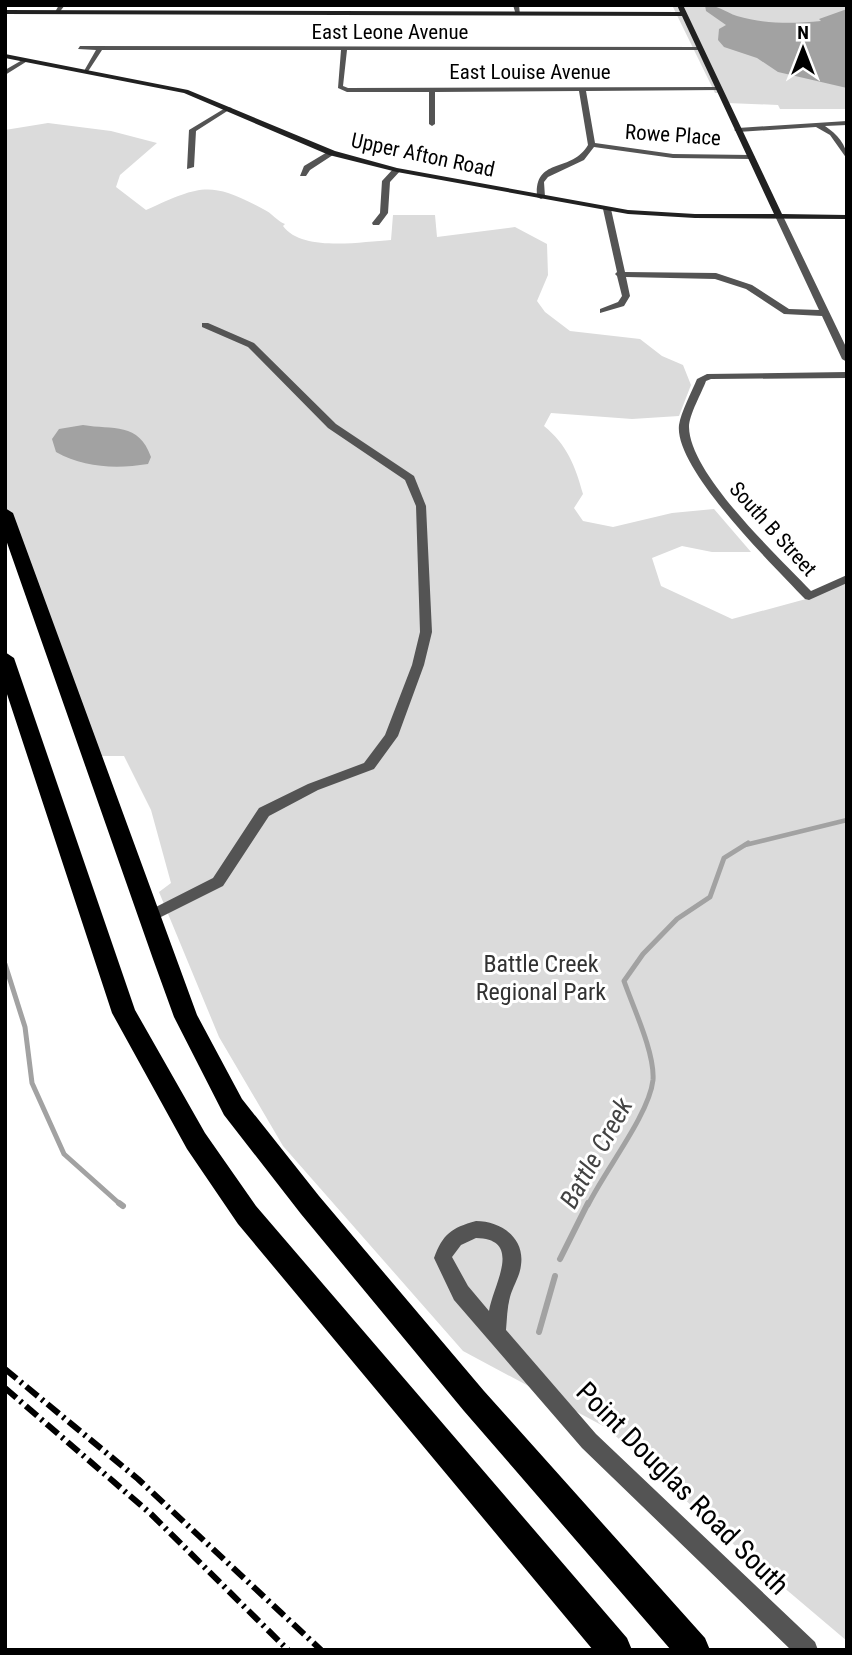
<svg xmlns="http://www.w3.org/2000/svg" width="852" height="1655" font-family="'Roboto Condensed',sans-serif">
	<rect width="100%" height="100%" fill="#fff"/>
	<path fill="#dbdbdb" d="M672 5H847V109H780L778 105 727 103 722 93H715Z
		M48 123 111 131 157 143 120 175 116 187 146 210C200 186 209 180 263 209 272 213 277 221 285 224L283 226C302 252 360 242 391 240L393 215H435L437 237 515 227 547 244 548 275 537 301 545 312 570 331 640 339 662 356 683 365 691 385 679 416 632 419 551 413 544 426C567 445 575 465 583 494L574 508 583 521 613 527 672 513 714 509 751 552H712L682 546 652 558 661 586 732 619 806 599 847 578V1641L742 1552 607 1428 463 1351 283 1146 219 1037 159 892 171 883 151 810 124 756H87L5 529V130Z"/>
	<path fill="#a2a2a2" d="M705 5C718 5 725 12 737 16 764 24 793 24 821 21L819 19 847 9V88L778 72 757 58 724 47 718 40 719 29 726 25 706 11Z
		M83 425C113 430 139 422 151 457L148 464C117 469 84 468 56 452L52 439 59 429Z"/>
	<g fill="none" stroke-linecap="round" stroke-linejoin="round">
		<path stroke="#a2a2a2" stroke-width="4.5" d="M745 845 847 820"/>
		<path stroke="#a2a2a2" stroke-width="5" d="M5 964 25 1027 32 1083 64 1154 121 1205
			M588 1205C605 1170 649 1115 653 1080 655 1053 633 1007 624 981L643 954 677 919 710 897 724 858 748 843"/>
		<path stroke="#a2a2a2" stroke-width="6" d="M119 1203 123 1206
			M560 1259 588 1203
			M539 1332 555 1276"/>
		<path fill="#545454" fill-rule="evenodd" d="M59 5H65L58 14 55 12Z
			M513 5H519L520 15H516Z
			M80 46 701 47 703 50H347L343 86 348 88 719 87 721 90 586 91 595 143 673 154 751 155 755 157 751 159 673 158 594 147 584 160 548 177 544 182 545 197 541 199 537 197C534 156 571 174 588 145L579 91 435 92V124L432 126 429 124V92H347L338 88 341 50H102L87 73 84 71 96 50 78 49Z
			M24 59 29 60 5 75V70Z
			M227 107 232 108 196 131 194 167 187 169 189 130Z
			M847 121V125L825 126C837 134 847 145 847 159L830 135 816 127 738 132 734 130 738 128Z
			M329 151 336 153 310 170 306 176H300L304 166Z
			M394 168 401 170 390 182 388 213 379 225H373L372 223 380 213 382 181Z
			M607 207 611 209 625 272 716 273 752 285 789 309 819 310 775 216 782 214 847 349V362L842 359 822 316 784 314 746 289 715 279 626 277 630 296 624 306 600 313V309L618 302 622 296 617 276 615 274 617 272 603 209Z
			M202 323H208L254 343 336 424 414 476 426 506 432 632 424 665 398 736 374 769 318 790 269 816 223 886 151 922 146 920 144 916 146 912 213 878 259 808 308 784 364 763 385 735 412 665 420 632 416 506 405 480 328 428 248 347 202 327Z
			M847 372V378L711 379 706 381C702 392 689 415 689 427 690 475 778 556 811 591L847 575V583L809 600 805 599C774 566 674 469 679 425 681 412 692 391 697 379L707 374Z
			M476 1221C500 1221 525 1237 521 1265 520 1276 513 1286 510 1297 507 1308 507 1319 506 1330L596 1434 815 1642 818 1650H791L582 1448 454 1300 434 1258C443 1234 451 1228 476 1221ZM476 1238C524 1239 493 1285 489 1311L468 1286 452 1257 461 1245Z"/>
		<path fill="#212121" fill-rule="evenodd" d="M677 5H683L782 214 847 215V219L695 218 628 214 397 172 329 155 184 93 5 58V54L188 90 335 151 397 168 628 210 695 214H774L682 16 5 14V10L680 12Z"/>
		<path fill="#000" fill-rule="evenodd" d="M5 508 13 513 197 1015 242 1099 319 1196 484 1391 705 1638 710 1650H671L464 1411 301 1214 224 1115 174 1017 153 959 5 537Z
			M5 652 14 658 135 1010 205 1133 256 1206 627 1638 632 1650H593L238 1224 187 1149 112 1013 5 688Z"/>
		<path stroke="#000" stroke-width="6" stroke-dasharray="15 5 2.5 5" stroke-linecap="butt" d="M5 1369 138 1479 321 1650
			M5 1388 151 1514 288 1650"/>
	</g>
	<g text-anchor="middle" stroke-width="6" stroke-linejoin="round" paint-order="stroke">
		<g font-size="21" fill="#000" stroke="#fff">
			<text x="390" y="39">East Leone Avenue</text>
			<text x="530" y="79">East Louise Avenue</text>
			<text transform="translate(673 135) rotate(4)" y="7">Rowe Place</text>
			<text transform="translate(423 155) rotate(12)" y="7">Upper Afton Road</text>
			<text transform="translate(773 529) rotate(48)" y="7">South B Street</text>
		</g>
		<g font-size="24" fill="#323232" stroke="#fff">
			<text x="541" y="972">Battle Creek<tspan x="541" dy="28">Regional Park</tspan></text>
		</g>
		<g font-size="26" font-style="italic" fill="#434343" stroke="#fff">
			<text transform="translate(596 1153) rotate(-61)" y="9">Battle Creek</text>
		</g>
		<g font-size="28" fill="#000" stroke="#fff">
			<text transform="translate(683 1488) rotate(45)" y="10">Point Douglas Road South</text>
		</g>
	</g>
	<rect width="852" height="1655" fill="none" stroke="#000000" stroke-width="14"/>
	<g transform="translate(803 49)" stroke="#ffffff" stroke-width="5" paint-order="stroke">
	<path d="M0-5L12 26L0 18L-12 26Z" fill="#000000"/>
	<text y="-10" font-size="19" font-weight="bold" text-anchor="middle" fill="#000000">N</text>
	</g>
</svg>
